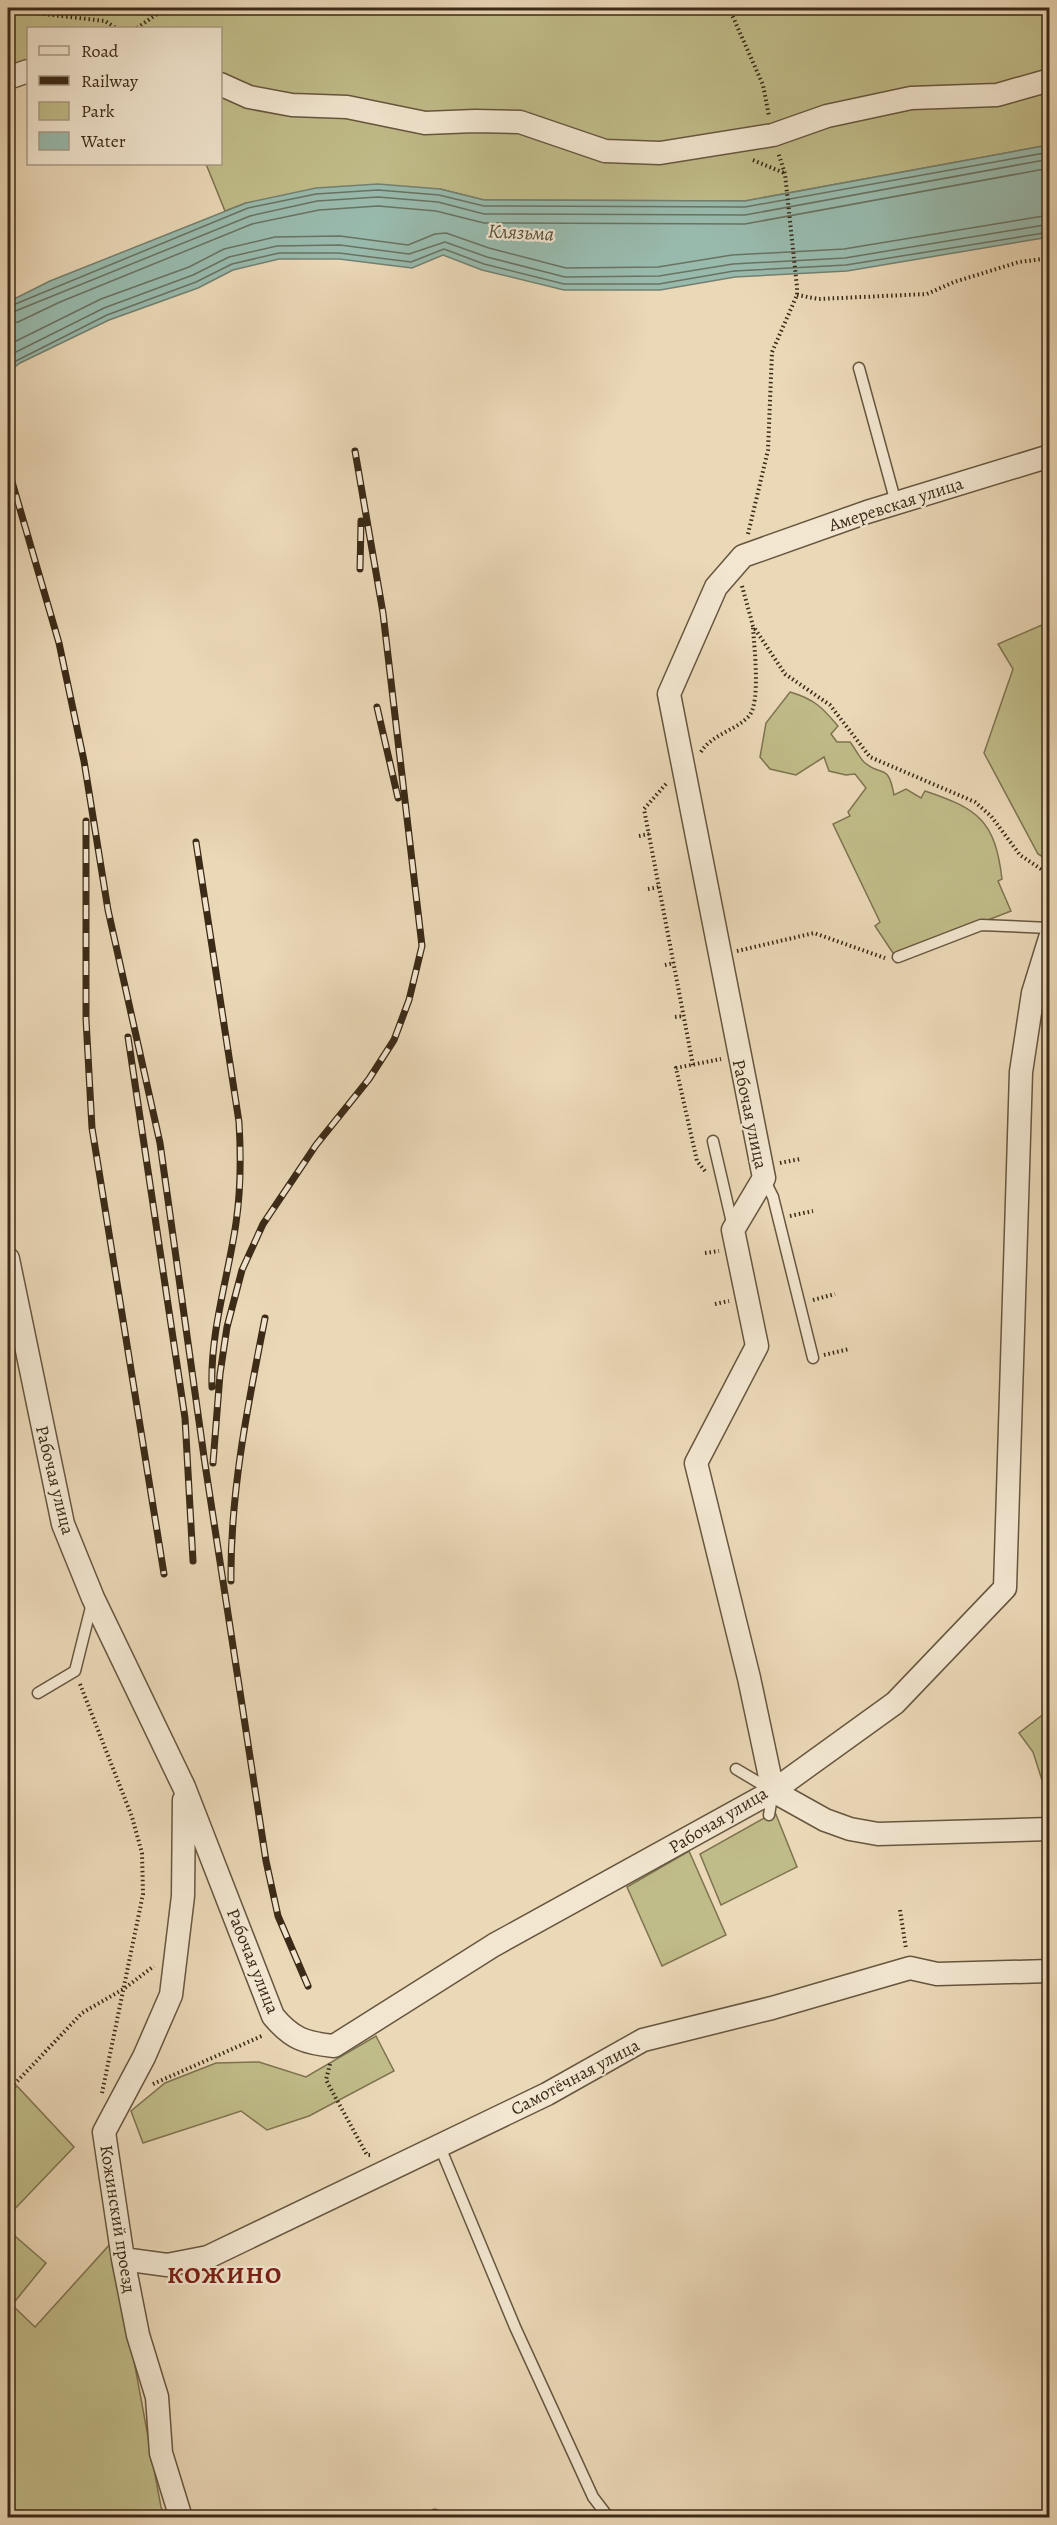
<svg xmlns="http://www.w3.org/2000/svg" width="1057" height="2525" font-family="Alegreya,serif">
	<rect width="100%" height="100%" fill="#ebd8b7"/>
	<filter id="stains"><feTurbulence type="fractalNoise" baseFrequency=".00333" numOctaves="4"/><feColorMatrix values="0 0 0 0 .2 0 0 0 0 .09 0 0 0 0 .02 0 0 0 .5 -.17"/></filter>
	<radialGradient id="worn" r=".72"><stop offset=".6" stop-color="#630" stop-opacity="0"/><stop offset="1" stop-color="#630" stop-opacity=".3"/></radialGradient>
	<path fill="#c0bc89" stroke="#7e7350" stroke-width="1.5" d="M8 8H1049V145L745 201 484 200 440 189 246 203 225 211 206 164H220V28H28V71L8 78Z
		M1049 622V861L1038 854 984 753 1013 669 998 644Z
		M790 692C814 699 822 707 838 726L831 734 837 742H850C855 748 859 757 864 762 881 778 888 761 894 795L906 789 921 798 925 791C979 809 995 821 1002 879L998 881 1011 911 895 956 875 926 880 922 833 824 850 816 848 812 866 788 855 774 846 775 829 771 824 757 796 775 770 769 760 757 766 723Z
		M1049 1710V1790L1042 1780 1033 1752 1019 1733Z
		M775 1812 797 1867 721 1905 700 1854Z
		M689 1851 726 1935 662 1966 627 1887Z
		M376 2036 394 2071 309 2116 267 2130 241 2111 143 2143 131 2111 165 2083 216 2063 259 2062 306 2077Z
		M17 2086 74 2147 8 2216V2095Z
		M8 2230 46 2263 12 2305 35 2327 112 2242 161 2507 165 2517H8Z"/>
	<path fill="#98baad" stroke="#738071" stroke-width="1.5" d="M1049 145V237L847 271 735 277 660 290H564L482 270 443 255 412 268 339 259H279L233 270 198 288 109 320 20 363 8 372V302L50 281 246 203 316 188 378 184 440 189 484 200 745 201Z"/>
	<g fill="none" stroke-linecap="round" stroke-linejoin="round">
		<path stroke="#6a7262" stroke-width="1.5" d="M8 307 248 208 316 194 378 190 439 195 484 206 745 207 1050 152
			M8 314 250 216 317 201 378 197 438 202 484 214 745 215 1050 159
			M8 323 18 322 60 302 252 224 319 210 378 206 436 211 484 223 745 224 1050 168
			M8 345 101 299 189 267 224 249 275 237 340 236 408 245 435 234 446 233 489 248 566 268 658 267 732 255 844 249 1050 215
			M8 356 104 308 193 275 229 257 277 246 340 245 409 254 445 242 487 257 565 277 659 276 733 264 845 258 1050 224
			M8 365 107 315 196 282 232 264 279 253H339L411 262 444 249 484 264 564 284H659L734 271 846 265 1050 232"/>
		<g stroke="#67563f" stroke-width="13">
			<path id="service" d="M859 368 896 503
				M898 957 981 925 1050 928
				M713 1141 733 1227
				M764 1179 773 1197 813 1358
				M38 1693 75 1671 92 1603
				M736 1769 773 1791 769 1815
				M440 2147 515 2327 593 2497 609 2518
				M435 2515 436 2518"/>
		</g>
		<g stroke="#67563f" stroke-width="25">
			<path id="minor" d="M8 78 28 71
				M220 84 249 97 292 105 347 107 425 123 475 121 520 122 605 151 660 153 773 135 827 116 911 98 997 95 1050 80
				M8 1259 63 1524 93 1598 184 1787 273 2016C292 2039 305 2043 334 2046L494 1945 773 1791 895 1703 1005 1588 1021 1072 1033 993 1050 938
				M773 1791 749 1678 696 1463 757 1346 733 1230 764 1178 669 694 716 587 743 556 867 512 1050 456
				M773 1791 825 1820 850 1829 878 1834 1050 1829
				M123 2259 167 2265 208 2257 547 2094 643 2040 772 2008 910 1968 937 1974 1050 1971
				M181 2518 161 2453 157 2397 138 2335 123 2259 104 2132 144 2057 171 1995 183 1896 184 1800"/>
		</g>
		<path stroke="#3b2a17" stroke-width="4" stroke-dasharray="1.5 3" stroke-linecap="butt" d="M729 8 763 85 769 116
			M8 10 105 21 116 28
			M137 28 160 12 196 9 232 13 316 8
			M753 160 784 173
			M797 295 819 299 927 294 954 282 1019 262 1050 258
			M748 534 768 450 772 352 797 295V287L785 174 778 152
			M742 586 753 626 785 674 830 705 870 757 975 802 991 816 1020 855 1050 875
			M701 752C712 734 735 731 749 716 761 702 754 646 753 627
			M666 784 644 809 693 1065
			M639 836 649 834
			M648 889 659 887
			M737 951 814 933 885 958
			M665 965 674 963
			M675 1017 684 1016
			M780 1163 800 1159
			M705 1171 697 1161 676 1068 721 1059
			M790 1216 813 1211
			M705 1253 719 1251
			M813 1300 835 1294
			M715 1304 729 1301
			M824 1355 849 1349
			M80 1684 132 1817 142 1853 143 1894 102 2093
			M900 1910 906 1949
			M330 2064 326 2080 367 2155H372
			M153 2084 264 2035
			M8 2091 82 2013 125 1988 154 1966"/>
		<use href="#service" stroke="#f2e6d0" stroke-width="10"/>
		<use href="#minor" stroke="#f2e6d0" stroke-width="22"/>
		<g stroke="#3b2a17" stroke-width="7">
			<path id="rail" d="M8 468 59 643 84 761 108 910 160 1143 205 1464 266 1861 278 1916 308 1986
				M360 569 361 521
				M377 707 398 798
				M86 821V1019L92 1128 164 1574
				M196 842 239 1122C241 1156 241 1189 236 1223 228 1278 210 1332 212 1387
				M128 1037 185 1418 193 1561
				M213 1463 220 1374 227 1327 242 1270 263 1224 316 1145 369 1079 394 1040 409 1000 422 946 383 613 355 451
				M231 1581C230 1493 248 1404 265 1318"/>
		</g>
		<use href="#rail" stroke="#f2e6d0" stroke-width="4.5" stroke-dasharray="14" stroke-linecap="butt"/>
	</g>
	<g text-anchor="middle" stroke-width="4.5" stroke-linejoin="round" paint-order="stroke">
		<g font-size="18" fill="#3b2a17" stroke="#f2e6d0">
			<text transform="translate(896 504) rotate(-18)" y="6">Амеревская улица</text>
			<text transform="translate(750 1114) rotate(78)" y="6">Рабочая улица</text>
			<text transform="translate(55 1480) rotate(76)" y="6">Рабочая улица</text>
			<text transform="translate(718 1820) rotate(-31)" y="6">Рабочая улица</text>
			<text transform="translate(253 1961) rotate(68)" y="6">Рабочая улица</text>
			<text transform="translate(575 2077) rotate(-28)" y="6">Самотёчная улица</text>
			<text transform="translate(118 2219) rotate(81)" y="6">Кожинский проезд</text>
		</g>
		<g font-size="20" font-style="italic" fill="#524e3c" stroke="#f2e6d0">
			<text transform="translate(521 232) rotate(3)" y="7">Клязьма</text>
		</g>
		<g font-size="24" font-weight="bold" letter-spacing="1.5" fill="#7a1f14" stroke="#f2e6d0">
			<text x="225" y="2283">КОЖИНО</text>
		</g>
	</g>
	<rect width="1057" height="2525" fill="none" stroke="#ebd8b7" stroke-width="30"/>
	<rect x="9" y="9" width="1039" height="2507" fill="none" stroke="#3b2a17" stroke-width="3"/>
	<rect x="15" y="15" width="1027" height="2495" fill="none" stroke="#3b2a17" stroke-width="1.5"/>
	<rect x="27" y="27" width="195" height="138" fill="#f2e6d0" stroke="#a99b86" stroke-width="1.5"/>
	<rect x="39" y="46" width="30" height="9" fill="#f2e6d0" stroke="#a99b86" stroke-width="1.5"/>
	<text x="81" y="57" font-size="18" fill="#3b2a17">Road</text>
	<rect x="39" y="76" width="30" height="9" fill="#3b2a17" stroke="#a99b86" stroke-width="1.5"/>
	<text x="81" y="87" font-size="18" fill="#3b2a17">Railway</text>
	<rect x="39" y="102" width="30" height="18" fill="#c0bc89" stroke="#a99b86" stroke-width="1.5"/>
	<text x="81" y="117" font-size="18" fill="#3b2a17">Park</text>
	<rect x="39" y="132" width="30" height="18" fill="#98baad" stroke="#a99b86" stroke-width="1.5"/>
	<text x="81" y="147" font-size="18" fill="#3b2a17">Water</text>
	<rect width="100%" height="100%" filter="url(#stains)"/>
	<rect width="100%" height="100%" fill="url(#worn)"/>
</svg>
